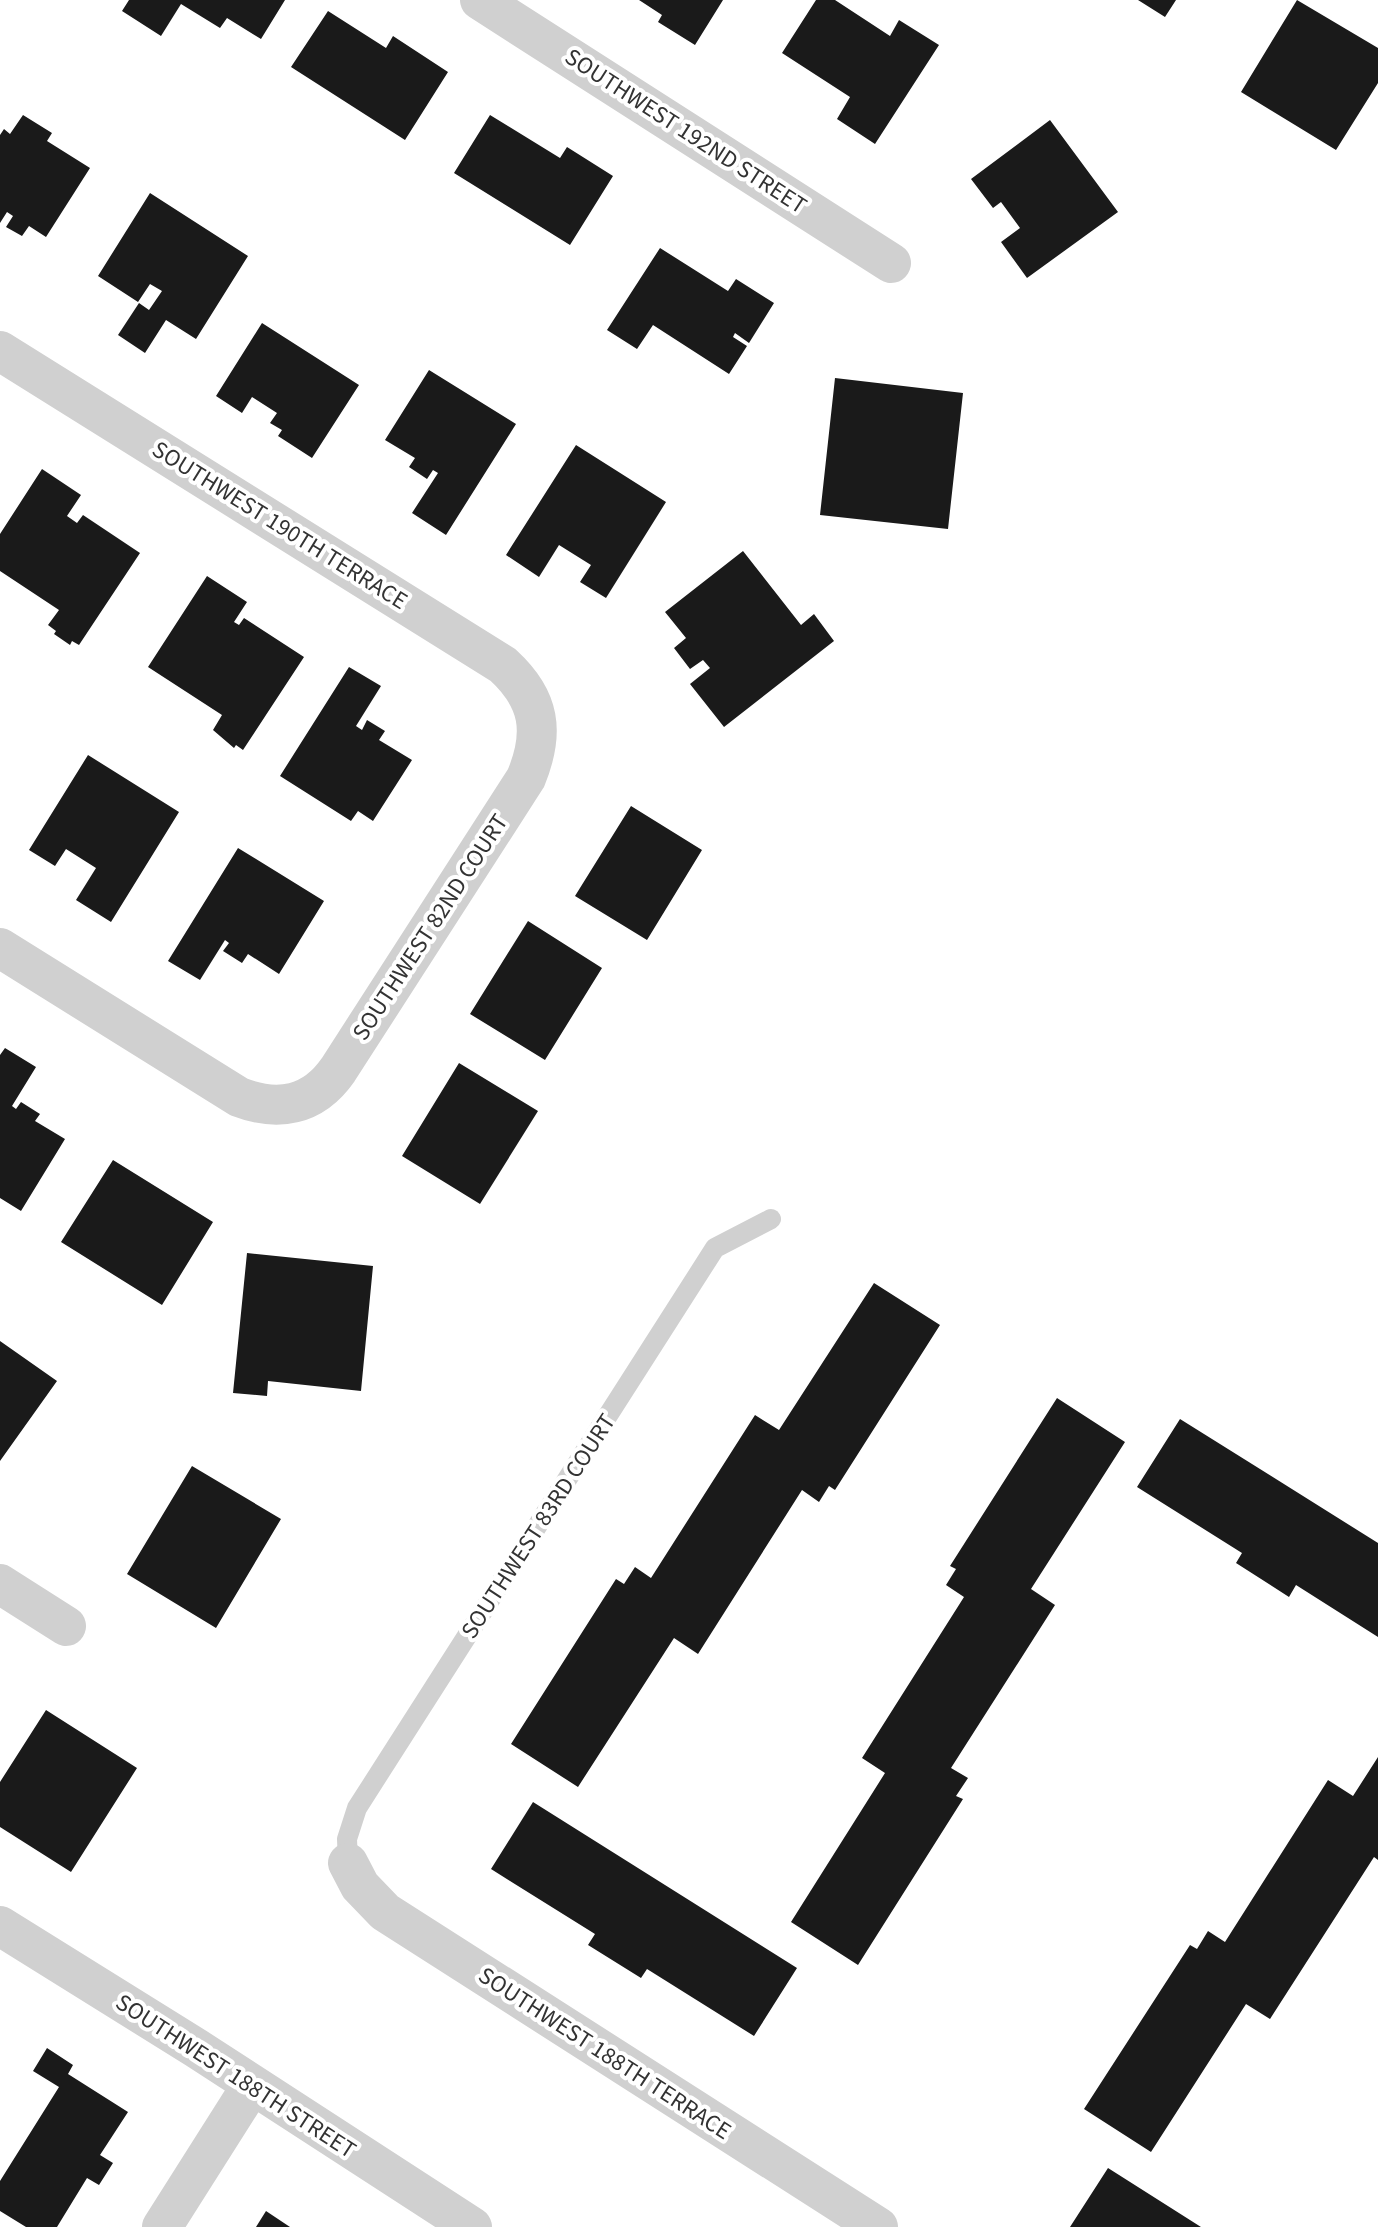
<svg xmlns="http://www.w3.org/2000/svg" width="1378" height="2227" font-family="'Source Sans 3',sans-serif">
	<rect width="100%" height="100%" fill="#fff"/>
	<path fill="#1a1a1a" d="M129 0H285L261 39 227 18 220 28 181 4 161 36 122 11Z
		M639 0H723L695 45 658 22 662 15Z
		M816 0H835L890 36 899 20 939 45 875 144 837 119 850 97 782 53Z
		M1138 0H1176L1165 17Z
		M1297 0 1378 48V83L1336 150 1241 92Z
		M328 11 386 48 393 36 448 72 405 140 291 67Z
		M23 115 52 133 47 141 90 168 46 237 29 226 22 236 6 227 13 216 7 212 0 223V135L4 129 10 134Z
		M490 115 560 158 567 147 613 176 570 245 454 173Z
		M1050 120 1118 212 1027 278 1001 242 1020 228 1001 202 993 208 971 179Z
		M150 193 248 256 196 339 166 320 145 353 118 335 139 303 149 310 162 291 150 284 138 302 98 276Z
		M660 248 728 291 736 279 774 303 749 343 735 333 733 337 747 346 729 374 653 325 637 349 607 330Z
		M262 323 359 385 312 458 278 436 282 430 270 423 277 413 252 397 242 413 216 396Z
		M429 370 516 424 446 535 412 513 438 473 433 470 427 479 409 467 415 458 385 440Z
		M835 378 963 393 948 529 820 515Z
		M576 445 666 502 606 598 580 582 591 565 559 545 539 577 506 555Z
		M42 469 81 495 67 516 77 523 83 515 140 553 79 645 72 641 70 645 54 634 56 631 48 625 59 610 0 571V534Z
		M743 551 801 625 814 614 834 641 724 727 690 684 710 668 703 660 690 669 674 648 686 638 665 612Z
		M207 576 247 602 234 622 239 625 244 618 304 657 243 750 236 745 234 748 213 730 222 715 148 667Z
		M349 667 381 686 356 726 362 730 367 720 385 731 379 740 412 760 373 821 358 811 351 821 280 776Z
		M88 755 179 812 111 922 76 900 96 868 66 849 55 866 29 850Z
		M631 806 702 850 647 940 575 896Z
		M238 848 324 901 279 974 248 954 242 963 223 951 229 943 225 940 200 980 168 961Z
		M528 921 602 968 545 1060 470 1014Z
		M5 1048 36 1067 12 1106 16 1109 21 1102 40 1114 35 1121 65 1139 21 1211 0 1198V1055Z
		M459 1063 538 1111 480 1204 402 1156Z
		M113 1160 213 1222 162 1305 61 1242Z
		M247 1253 373 1266 361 1391 268 1381 267 1396 233 1393Z
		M874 1283 940 1325 835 1490 829 1486 819 1502 802 1490 698 1654 674 1638 578 1787 511 1744 616 1579 624 1584 635 1567 651 1578 755 1415 779 1430Z
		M0 1341 57 1381 0 1461Z
		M1057 1398 1125 1442 1031 1589 1055 1605 951 1768 968 1778 956 1796 963 1799 858 1965 791 1922 885 1773 862 1758 964 1597 946 1585 956 1569 950 1566Z
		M1180 1419 1378 1543V1637L1296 1585 1289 1597 1236 1563 1242 1553 1137 1487Z
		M192 1466 281 1519 216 1628 127 1574Z
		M46 1710 137 1768 71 1872 0 1827V1782Z
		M1378 1757V1860L1374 1857 1270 2019 1246 2004 1151 2152 1084 2109 1190 1945 1197 1949 1208 1931 1225 1942 1328 1780 1353 1796Z
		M533 1802 797 1968 754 2036 647 1969 641 1978 588 1945 595 1934 491 1869Z
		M47 2048 73 2065 68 2074 128 2112 100 2155 113 2163 99 2185 87 2178 57 2227H26L0 2211V2181L59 2087 33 2071Z
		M1108 2168 1201 2227H1070Z
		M266 2211 290 2227H256Z"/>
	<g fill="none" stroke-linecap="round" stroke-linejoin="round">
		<path stroke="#d0d0d0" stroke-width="20" d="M348 1863 347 1839 357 1808 715 1248 771 1219"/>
		<path stroke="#d0d0d0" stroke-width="40" d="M480 0 891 263
			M0 351 503 665C540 699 545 732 526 778L338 1070C313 1106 278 1112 239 1097L0 948
			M0 1584 66 1626
			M348 1863 360 1886 385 1912 878 2227
			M0 1926 196 2048 472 2227
			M162 2227 252 2085"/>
	</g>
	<g text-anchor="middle" stroke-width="8" stroke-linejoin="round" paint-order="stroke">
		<g font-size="24" fill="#333" stroke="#fff">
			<text transform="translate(686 131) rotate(33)" y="8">SOUTHWEST 192ND STREET</text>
			<text transform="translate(280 525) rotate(32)" y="8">SOUTHWEST 190TH TERRACE</text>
			<text transform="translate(430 927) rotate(-57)" y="8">SOUTHWEST 82ND COURT</text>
			<text transform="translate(538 1526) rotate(-57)" y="8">SOUTHWEST 83RD COURT</text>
			<text transform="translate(605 2053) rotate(33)" y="8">SOUTHWEST 188TH TERRACE</text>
			<text transform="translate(236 2076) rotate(33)" y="8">SOUTHWEST 188TH STREET</text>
		</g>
	</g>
</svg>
